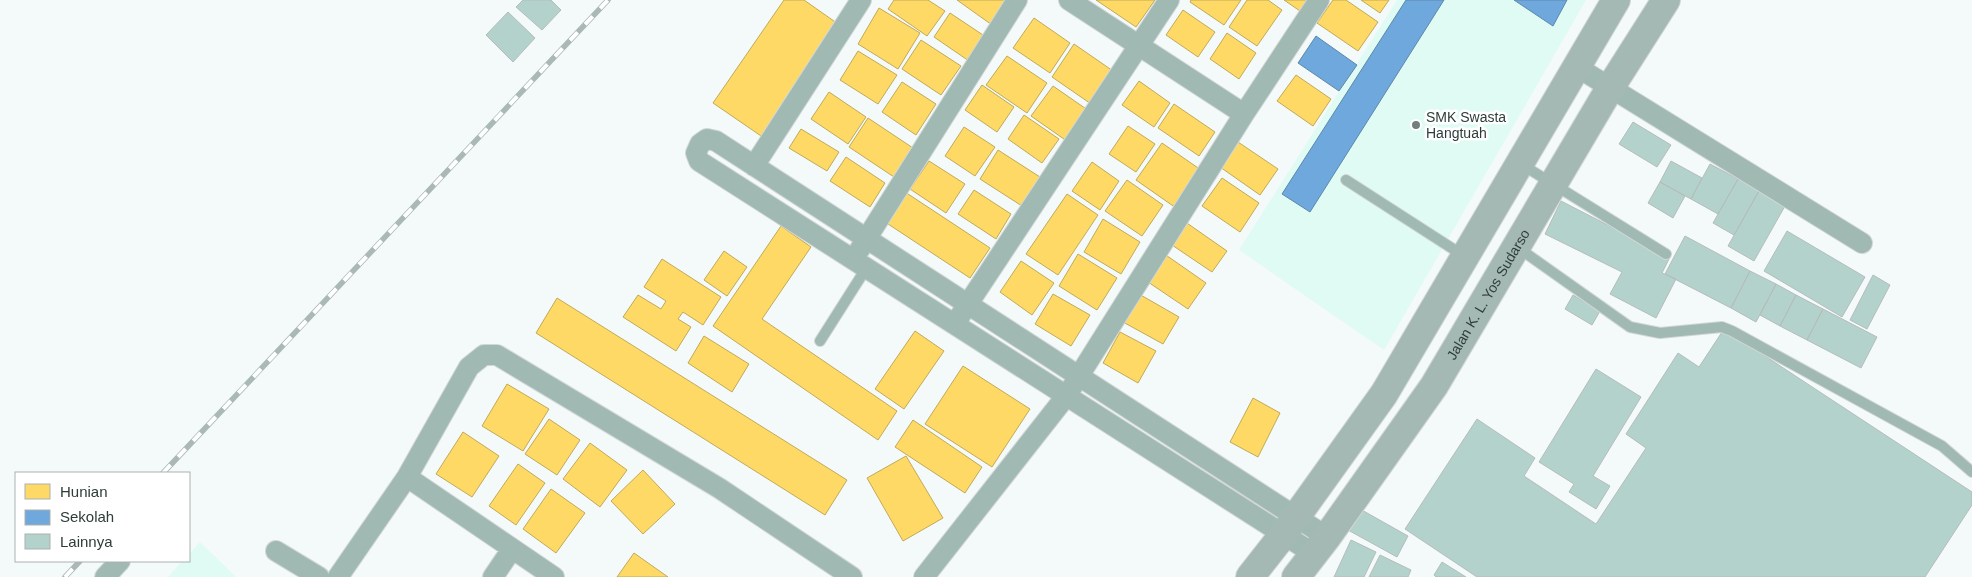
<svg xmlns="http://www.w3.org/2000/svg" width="1972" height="577" font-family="Arial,sans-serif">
	<rect width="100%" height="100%" fill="#f4faf9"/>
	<path fill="#dffbf4" d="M1397 0H1586L1384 350 1239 250Z
		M200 542 236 577H168L182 561H189V554Z"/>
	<path fill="#ffd966" stroke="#c0aa58" d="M784 0H804L841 26 764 138 713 103Z
		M894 0H928L945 11 927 36 888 9Z
		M957 0H1007L992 25Z
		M1096 0H1155L1136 27Z
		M1191 0H1241L1224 25 1190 2Z
		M1247 0H1268L1282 10 1257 46 1229 27Z
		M1284 0H1307L1300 11Z
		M1333 0H1346L1378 22 1358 51 1317 23Z
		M1361 0H1389L1380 13Z
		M879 8 920 33 898 69 858 44Z
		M1183 10 1215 32 1198 57 1166 35Z
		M950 13 986 37 969 61 934 37Z
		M1034 18 1070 43 1050 73 1013 48Z
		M1227 33 1256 53 1239 79 1210 59Z
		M921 40 961 66 941 95 902 69Z
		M1074 44 1116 73 1094 106 1052 77Z
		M858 51 897 75 878 104 840 80Z
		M1007 56 1047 83 1027 113 986 85Z
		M1296 75 1331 99 1313 126 1277 101Z
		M1139 81 1170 103 1154 127 1122 105Z
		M902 82 936 104 916 135 882 112Z
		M982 85 1014 107 997 132 965 110Z
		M1053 86 1092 113 1071 144 1031 116Z
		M829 92 866 117 848 144 811 119Z
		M1174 104 1215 132 1199 156 1158 128Z
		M1024 115 1059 139 1042 163 1008 139Z
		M868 118 913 148 894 177 849 147Z
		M1128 126 1155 144 1136 172 1109 154Z
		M964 127 995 147 975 176 945 156Z
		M801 129 839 152 827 171 789 148Z
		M1238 142 1278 169 1260 195 1220 167Z
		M1162 143 1201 170 1176 208 1136 180Z
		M998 150 1040 177 1022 206 980 179Z
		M846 157 885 183 870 207 830 181Z
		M929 161 965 184 946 213 910 189Z
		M1092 162 1119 181 1100 210 1072 191Z
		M1222 178 1259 203 1240 232 1202 206Z
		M1127 180 1163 205 1142 236 1105 211Z
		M974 190 1011 214 996 239 958 214Z
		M905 192 990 248 970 278 885 222Z
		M1067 194 1098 215 1058 275 1026 254Z
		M1103 219 1140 242 1121 274 1084 252Z
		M1184 221 1227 251 1212 272 1169 243Z
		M781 226 811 247 762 319 897 411 878 440 713 326Z
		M724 251 747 267 727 296 704 280Z
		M1163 253 1206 283 1188 309 1145 280Z
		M1078 254 1117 278 1097 310 1059 286Z
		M662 259 721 297 703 325 683 312 678 319 691 327 676 351 623 317 638 295 661 309 666 301 644 287Z
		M1021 261 1054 283 1032 315 1000 292Z
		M1053 294 1090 315 1071 346 1035 324Z
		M1139 294 1179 317 1163 344 1123 322Z
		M557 298 847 480 825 515 536 333Z
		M915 331 944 351 904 409 875 389Z
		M1120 332 1156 351 1138 383 1103 363Z
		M704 336 749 364 732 392 688 363Z
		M963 366 1030 409 992 467 925 424Z
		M507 384 549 409 523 451 482 426Z
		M1253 398 1280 413 1258 457 1230 442Z
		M549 419 580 440 557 475 525 454Z
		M913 420 982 467 965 493 895 447Z
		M463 432 499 456 472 497 436 474Z
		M590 443 627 470 600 507 563 479Z
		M906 456 943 518 903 541 867 478Z
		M518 464 545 483 516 525 489 506Z
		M643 470 675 504 643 534 611 501Z
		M551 489 585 513 556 553 523 529Z
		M634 553 668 577H617Z"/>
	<path fill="#6fa8dc" stroke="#5c88ab" d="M1406 0H1444L1310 212 1282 194Z
		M1514 0H1567L1553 26Z
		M1316 36 1357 65 1339 91 1298 63Z"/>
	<path fill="#b4d2cc" stroke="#b4bdba" d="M523 0H551L561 10 542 30 516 7Z
		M508 12 535 38 513 62 486 35Z
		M1633 122 1671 145 1657 167 1619 144Z
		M1671 161 1702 178 1691 199 1660 182Z
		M1710 164 1738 179 1718 214 1691 199Z
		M1738 179 1759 191 1734 235 1713 223Z
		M1660 182 1685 196 1673 218 1648 203Z
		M1759 191 1785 206 1754 261 1728 246Z
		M1561 201 1670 257 1662 273 1676 279 1656 318 1610 294 1622 272 1545 234Z
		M1787 231 1865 277 1842 317 1764 271Z
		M1685 236 1750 271 1731 308 1665 274Z
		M1750 271 1776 284 1756 322 1731 308Z
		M1873 275 1890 285 1867 329 1850 320Z
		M1776 284 1796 295 1780 326 1760 315Z
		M1573 295 1600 311 1592 325 1565 309Z
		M1796 295 1823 309 1807 340 1780 326Z
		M1823 309 1877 337 1861 368 1807 340Z
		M1724 329 1972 492V505L1925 577H1477L1405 529 1477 419 1535 458 1524 476 1596 524 1646 448 1626 434 1678 353 1699 367Z
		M1596 369 1641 397 1593 476 1610 486 1596 509 1569 492 1574 484 1539 462Z
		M1360 509 1408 536 1397 557 1348 530Z
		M1351 540 1376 552 1364 577H1334Z
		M1380 555 1411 570 1408 577H1369Z
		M1442 562 1466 577H1436L1434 575Z"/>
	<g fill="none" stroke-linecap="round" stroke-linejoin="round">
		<g stroke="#d1d7d6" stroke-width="12">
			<path id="lane" d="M1521 164 1666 254
				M1346 180 1464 256
				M1517 247 1630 327 1660 333 1722 327 1732 331 1942 446 1972 472
				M820 341 867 267"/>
		</g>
		<g stroke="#d1d7d6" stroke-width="22">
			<path id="street" d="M1069 0 1244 114
				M1577 67 1862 243
				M754 166 861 0
				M860 249 1017 0
				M960 316 1169 0
				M407 477 554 577
				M276 551 319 577
				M1314 554 699 161 696 153 700 144 707 139 716 141 1327 537
				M105 577 120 561
				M338 577 407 477 469 367 484 355H497L719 488 852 577
				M493 577 512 549
				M924 577 1067 395 1244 114 1319 0"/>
		</g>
		<g stroke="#d1d7d6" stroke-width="30">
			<g id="highway">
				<path d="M1250 577 1283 535 1384 394 1616 0"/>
				<path id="s1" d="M1296 577 1327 537 1434 386 1610 88 1666 0"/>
			</g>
		</g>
		<use href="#lane" stroke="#a1b9b3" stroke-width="10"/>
		<use href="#street" stroke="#a1b9b3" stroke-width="20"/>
		<use href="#highway" stroke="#a5b9b4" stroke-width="28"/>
		<g stroke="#aab9b6" stroke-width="5.5">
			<path id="rail" d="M163 473 608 0
				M65 577 80 561"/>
		</g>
		<use href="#rail" stroke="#fff" stroke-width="4" stroke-dasharray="11" stroke-linecap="butt"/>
	</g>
	<circle fill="#737f7c" stroke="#fff" stroke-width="2" cx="1416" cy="125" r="5"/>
	<g text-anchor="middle" stroke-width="5" stroke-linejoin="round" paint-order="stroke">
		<g font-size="14" fill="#2e3d39" stroke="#fff" text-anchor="start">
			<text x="1426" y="122">SMK Swasta<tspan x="1426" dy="16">Hangtuah</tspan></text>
		</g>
		<g font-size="14" fill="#2e3d39" stroke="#fff">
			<text dy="5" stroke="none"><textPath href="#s1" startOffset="342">Jalan K. L. Yos Sudarso</textPath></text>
		</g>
	</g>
	<rect x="15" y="472" width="175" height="90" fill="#ffffff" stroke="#abb1b0"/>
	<rect x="25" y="484" width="25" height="15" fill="#ffd966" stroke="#abb1b0"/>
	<text x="60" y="497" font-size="15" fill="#2e3d39">Hunian</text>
	<rect x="25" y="510" width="25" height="15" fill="#6fa8dc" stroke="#abb1b0"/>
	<text x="60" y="522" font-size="15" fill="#2e3d39">Sekolah</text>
	<rect x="25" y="534" width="25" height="15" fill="#b4d2cc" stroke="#abb1b0"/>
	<text x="60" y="547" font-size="15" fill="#2e3d39">Lainnya</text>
</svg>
